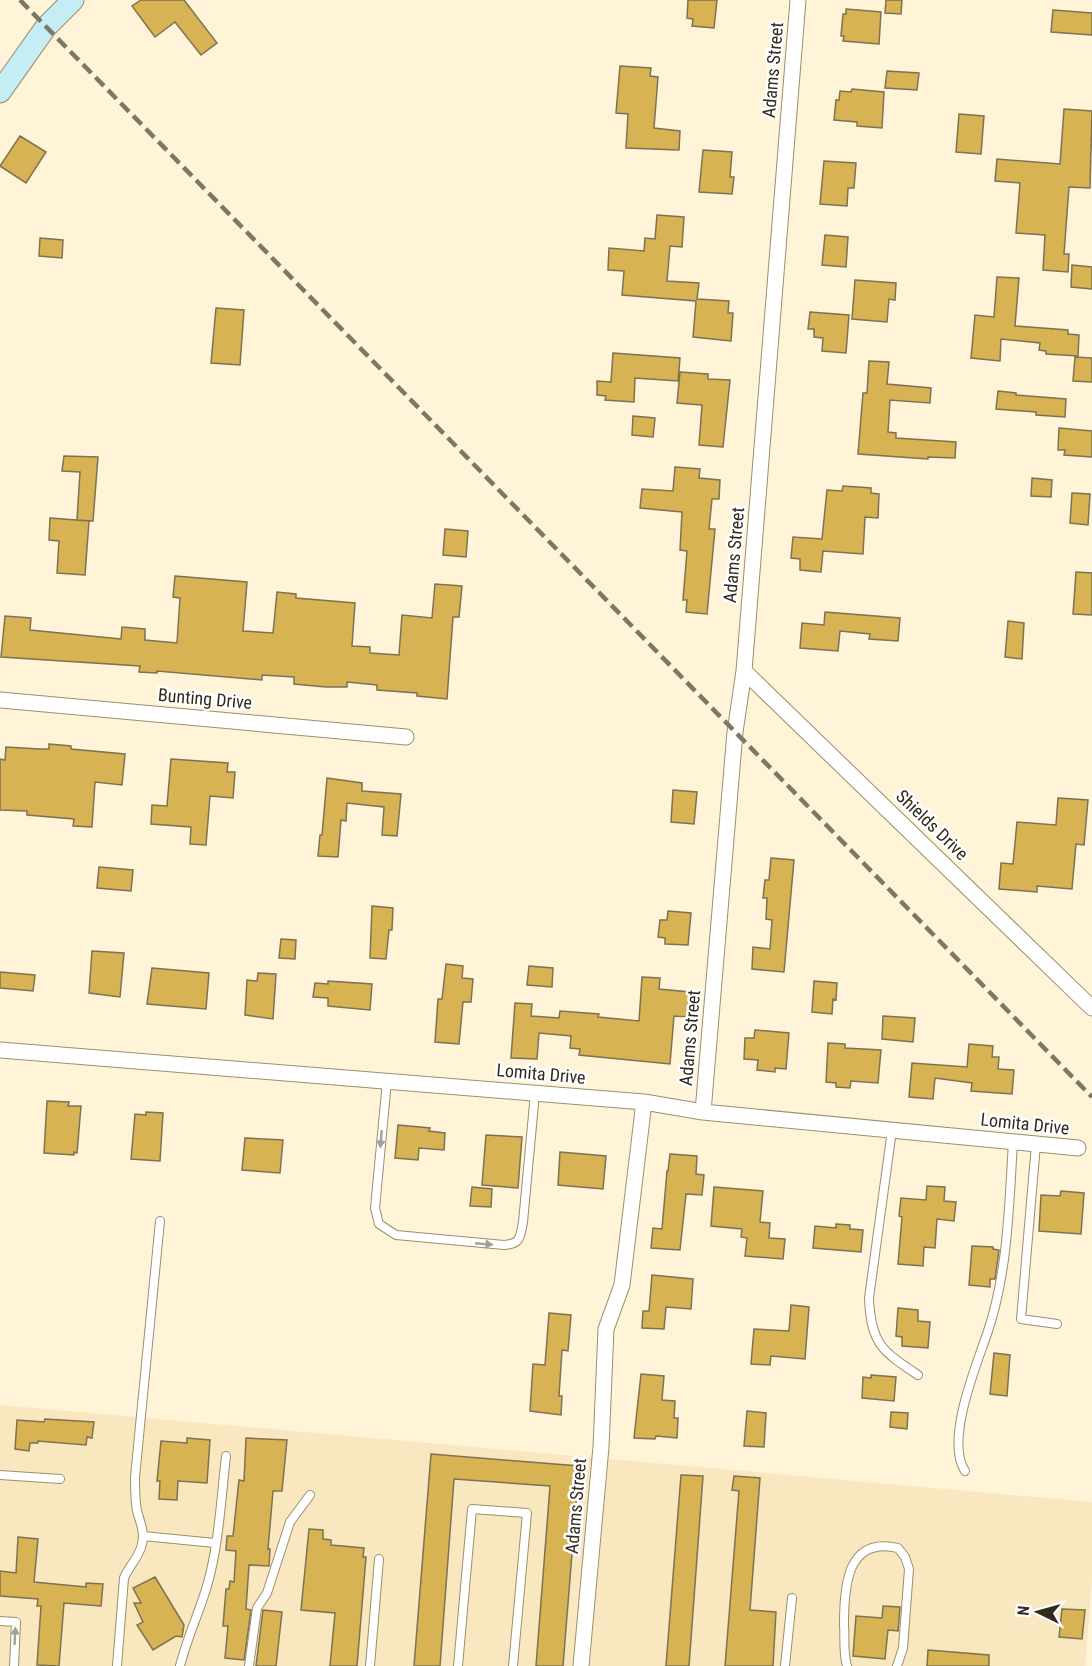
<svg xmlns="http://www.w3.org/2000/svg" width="1092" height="1666" font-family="'Roboto Condensed',sans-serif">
	<rect width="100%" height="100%" fill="#fff4d8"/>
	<path fill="#f9e8bf" d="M0 1405 1092 1502V1580L1085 1666H0Z"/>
	<path fill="#d7b354" stroke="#7e7253" stroke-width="1.5" d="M141 0H184L217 43 201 55 175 22 155 37 132 6Z
		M688 0H717L714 28 692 26 693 19 687 18Z
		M886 0H902L901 14 885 13Z
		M846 9 881 12 879 44 843 41 844 36H841L843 14H846Z
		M1053 10 1092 13V35L1051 32Z
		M620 66 651 68 650 76 658 77 654 128 680 131 679 150 626 148 628 114 616 113Z
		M887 71 919 73 917 90 885 88Z
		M852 89 884 92 882 128 857 126V122L834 120 836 100H839L840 91 851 92Z
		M1064 109 1092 111 1090 188 1069 187 1064 254H1069L1068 272 1043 270 1045 235 1016 233 1020 183 995 181 997 159 1060 164Z
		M959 114 984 116 981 154 956 152Z
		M20 136 46 152 26 183 0 166Z
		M703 150 732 152 730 177H734L732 194 699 192Z
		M824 161 856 163 854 188H848L847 206 820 204Z
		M657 215 684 217 682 247 670 246 667 281 699 283 697 299 729 301 728 313H733L731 341 693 337 696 301 622 295 624 271 608 270 609 248 644 251 645 238 655 239Z
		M825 235 848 237 846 267 822 265Z
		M40 238 63 240 62 258 39 256Z
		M1072 265 1092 267V289L1071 287Z
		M997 277 1019 278 1015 326 1068 330V334L1079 335 1078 356 1046 354V351L1039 350 1040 343 1001 339 1000 361 971 358 975 315 994 317Z
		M855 280 896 283 895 300 889 299 887 322 852 319Z
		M216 308 244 310 240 365 211 363Z
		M810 312 849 315 846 353 822 351 823 338 814 337V329H808Z
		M613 353 680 358 678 381 635 378 634 402 605 400 606 396 597 395V381L611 382Z
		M1075 357 1092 358V382L1073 381Z
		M869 361 889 362 887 384 931 388 930 403 890 400 888 432 896 433V438L956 442 955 458 928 457V459L858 454 863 393H867Z
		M680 372 708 374V379L730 380 723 447 699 445 702 405 677 403Z
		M998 391 1016 393V395L1066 399 1065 417 1036 415V412L996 409Z
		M633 416 655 418 653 437 632 435Z
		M1059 428 1092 431V457L1064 455 1065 450H1058Z
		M64 456 98 457 93 521 77 520 80 472 62 471Z
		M675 467 700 469 699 478 720 480 719 499H712L709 529H715L707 614 686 612 687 600H683L687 551 680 550 682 512 640 508 642 489 673 491Z
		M1032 478 1052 480 1051 497 1031 496Z
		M843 486 871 488V493L879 494 878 518 865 517 863 554 823 551 821 572 800 570V559L791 558 793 537 822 539 827 490 842 491Z
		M1072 493 1090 494 1088 525 1070 523Z
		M50 518 89 521 85 575 57 573 59 541 49 540Z
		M445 529 468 531 466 557 443 555Z
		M1076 572 1092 573V615L1073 614Z
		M175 576 247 582 243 631 273 633 277 592 296 594V598L355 603 352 646 370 647V653L399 655 402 615 432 618 435 584 462 586 459 617H453L447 699 417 696V693L377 690V685L347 682V687H326L294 684V677L262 675V680L157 671V673L139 672 140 666 1 657 5 616 31 618 30 630 121 639 122 627 145 629V640L177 643 180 598 173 597Z
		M825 612 900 618 898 641 869 639 870 634 840 631 838 651 800 648 802 623 824 625Z
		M1008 621 1024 623 1022 659 1005 657Z
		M49 744 71 746V749L125 754 122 785 95 782 92 827 73 826 74 819 27 815V811L0 810V759L5 760 6 747 40 749H49Z
		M171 759 228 763 227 772H235L233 798 210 796 206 845 190 844 191 827 151 824 152 805 167 806Z
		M327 778 362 783V791L401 794 397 836 382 835 384 807 347 803 346 821 341 820 338 857 318 856 320 835H322Z
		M673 790 697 792 694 824 671 822Z
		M1058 798 1088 800 1084 845 1076 844 1072 889 1037 886V892L999 889 1001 863 1013 864 1017 822 1056 825Z
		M771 858 794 860 784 972 752 969 753 947 770 949 772 920 766 919 767 898H763L765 880H769Z
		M99 867 133 870 131 891 97 888Z
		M372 906 393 908 392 930H389L386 959 370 958Z
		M668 911 691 913 688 945 665 944V938L658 937 660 920H667Z
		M281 939 296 940 295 959 279 958Z
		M92 951 124 953 120 997 89 993Z
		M446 964 463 966 462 978 473 979 471 1002H463L459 1044 435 1042 438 999H442Z
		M529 966 553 968 552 987 527 985Z
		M152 968 209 973 206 1009 147 1004Z
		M0 972 35 975 33 991 0 988Z
		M258 973 276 974 273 1019 245 1015 247 980 257 981Z
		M642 977 660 978 659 989 690 992 689 1017 674 1016 670 1064 579 1055 580 1049 570 1048 571 1036 539 1033 537 1059 511 1058 515 1003 532 1004 531 1016 559 1018 560 1011 599 1014 598 1017 639 1021Z
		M328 981 372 984 370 1010 328 1006V998L313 997 315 983 328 984Z
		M814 981 837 983 836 1000 833 999 832 1014 812 1012Z
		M883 1016 915 1018 913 1042 882 1039Z
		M755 1030 789 1033 786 1069 775 1068V1072L757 1070 758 1060 744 1059 745 1038H754Z
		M828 1043 845 1044V1048L881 1050 878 1083 851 1081 850 1088 836 1087V1083L826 1082Z
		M969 1044 993 1046 992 1057H999L998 1069 1014 1070 1012 1094 971 1091 972 1083 935 1078 933 1099 909 1097 912 1063 967 1067Z
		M47 1101 69 1102 68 1106H81L77 1153 74 1152V1155L44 1153Z
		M146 1112 163 1113 160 1161 131 1159 135 1114 146 1115Z
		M398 1125 430 1128 429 1131 445 1133 444 1150 419 1148 418 1160 395 1158Z
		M486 1135 522 1137 518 1188 482 1185Z
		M245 1138 283 1140 280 1173 242 1170Z
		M560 1152 606 1156 603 1189 558 1185Z
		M670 1154 697 1156 696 1174 704 1175 702 1195 686 1194 680 1250 651 1248 653 1228 662 1229 667 1171H668Z
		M927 1186 945 1187 944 1201 956 1202 954 1221 937 1219 935 1248 924 1247 923 1266 898 1264 902 1217 899 1216 901 1198 926 1200Z
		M472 1187 492 1189 491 1207 470 1206Z
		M714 1187 763 1191 760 1222 770 1223 769 1238 785 1239 783 1259 745 1256 747 1238 741 1237 742 1229 711 1226Z
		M1061 1191 1084 1193 1081 1234 1039 1231 1041 1195 1060 1196Z
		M836 1224 850 1225V1229L863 1230 861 1252 813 1248 815 1226 836 1228Z
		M972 1246 993 1247V1249L999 1250 995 1279H990V1287L969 1285Z
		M652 1275 693 1279 691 1309 666 1307 664 1329 642 1328 643 1311H649Z
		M791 1305 809 1307 805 1359 771 1356 770 1365 751 1364 754 1329 789 1331Z
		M898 1308 918 1310V1321L930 1322 928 1348 902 1346V1337L896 1336Z
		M549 1313 571 1315 568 1351 562 1350 559 1396H562L561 1415 530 1411 533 1364 545 1365Z
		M994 1353 1010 1355 1007 1396 990 1394Z
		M641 1374 664 1376 662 1400 675 1401 674 1418H678L677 1438 656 1436 655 1439 634 1438Z
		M871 1375 896 1377 894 1401 862 1398 863 1377 871 1378Z
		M747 1411 766 1413 764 1447 744 1446Z
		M891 1412 908 1413 907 1429 890 1427Z
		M45 1419 94 1422 92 1438 87 1437 86 1445 38 1441V1443H30L29 1451 15 1449 17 1420 44 1422Z
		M187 1438 210 1440 207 1483 178 1481 177 1500 159 1499 160 1481H157L161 1441 187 1443Z
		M246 1438 287 1440 282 1491H273L268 1549H270L269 1566 249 1565 246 1609 251 1610 244 1660 225 1658 228 1626H223L226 1589H229L230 1581 234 1582 236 1551 226 1550 227 1536H233L239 1480 244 1481Z
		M431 1454 579 1466 563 1666H536L550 1486 454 1479 440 1666H414Z
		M681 1475 703 1476 689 1666H666Z
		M734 1476 760 1478 750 1610 776 1612 773 1666H725L739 1491 732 1490Z
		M309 1529 323 1530V1539L331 1540V1545L364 1548 363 1557H366L357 1666H330L335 1613 301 1610Z
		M18 1537 38 1539 34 1582 86 1587V1583L103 1584 101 1606 64 1603 59 1666 37 1665 41 1606H37L38 1599 0 1596V1571L16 1573Z
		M155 1577 184 1625 182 1637 176 1636 153 1650 137 1625 143 1622 134 1603H141L133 1588Z
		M883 1606 900 1607 898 1631 888 1630 885 1659 853 1656 856 1616 882 1618Z
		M1062 1609 1085 1610 1082 1639 1059 1637Z
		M263 1610 282 1612 276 1666H256Z
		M928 1650 989 1655V1666H927Z"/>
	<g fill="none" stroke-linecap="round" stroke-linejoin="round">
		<g stroke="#9c8f6f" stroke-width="10">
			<path id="lane" d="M387 1081 375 1208 379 1224 396 1235 504 1245C521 1244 520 1237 523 1222L535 1093
				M892 1130 869 1298C871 1344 882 1351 918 1375
				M1036 1144 1021 1319 1057 1324
				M965 1471C945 1441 976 1366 987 1334 1008 1273 1009 1206 1013 1142
				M0 1475 60 1479
				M143 1536 215 1543
				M0 1621 16 1622 14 1666
				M117 1666 124 1578C129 1566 140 1556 142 1544 145 1532 140 1522 137 1511 135 1500 135 1488 135 1477L160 1221
				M180 1666C187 1638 199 1613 207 1586 219 1545 221 1499 226 1456
				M249 1666 257 1608 267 1593 290 1522 310 1495
				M370 1666 379 1559
				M458 1666 472 1509 527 1513 513 1666
				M785 1666 792 1598
				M847 1666C843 1653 845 1637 844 1624 844 1586 847 1536 898 1548L905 1557 909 1569 903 1648 897 1666"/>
		</g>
		<g stroke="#9c8f6f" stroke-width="17">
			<path id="street" d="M744 671 1092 1008
				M0 700 406 737
				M0 1050 644 1102 703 1112 1078 1148
				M703 1112 735 732 744 671 798 0
				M581 1666 601 1447 606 1329 622 1285 644 1102"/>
		</g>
		<g stroke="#9c8f6f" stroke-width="23">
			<path id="secondary" d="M0 92 46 27 73 0"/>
		</g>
		<use href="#lane" stroke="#fff" stroke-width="8"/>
		<use href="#street" stroke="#fff" stroke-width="15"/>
		<use href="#secondary" stroke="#c4edf4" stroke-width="21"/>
		<path stroke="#7e7764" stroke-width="4.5" stroke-dasharray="12 6" stroke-linecap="butt" d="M20 0 1092 1097"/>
	</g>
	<defs><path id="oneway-solid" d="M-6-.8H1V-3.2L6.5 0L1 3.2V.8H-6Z" transform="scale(1.5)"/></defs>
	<g fill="#a2a09a">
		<use href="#oneway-solid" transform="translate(381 1139) rotate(95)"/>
		<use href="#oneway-solid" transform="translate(484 1244) rotate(5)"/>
		<use href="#oneway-solid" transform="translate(15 1636) rotate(-87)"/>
	</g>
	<g text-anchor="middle" stroke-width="5" stroke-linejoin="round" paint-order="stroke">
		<g font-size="18" fill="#302b1e" stroke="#fff">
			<text transform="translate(773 70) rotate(-85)" y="6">Adams Street</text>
			<text transform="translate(734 555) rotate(-85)" y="6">Adams Street</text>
			<text transform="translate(205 699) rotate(5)" y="6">Bunting Drive</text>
			<text transform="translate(932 825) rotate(44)" y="6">Shields Drive</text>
			<text transform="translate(690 1038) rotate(-85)" y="6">Adams Street</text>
			<text transform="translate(541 1074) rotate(5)" y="6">Lomita Drive</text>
			<text transform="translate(1025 1124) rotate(6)" y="6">Lomita Drive</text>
			<text transform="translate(576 1506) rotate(-85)" y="6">Adams Street</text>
		</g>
	</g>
	<g transform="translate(1038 1612) rotate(275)" stroke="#ffffff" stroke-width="4.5" paint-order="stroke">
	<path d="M0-4.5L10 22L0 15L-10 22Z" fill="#302b1e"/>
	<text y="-9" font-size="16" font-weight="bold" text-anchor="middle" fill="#302b1e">N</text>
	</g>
</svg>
